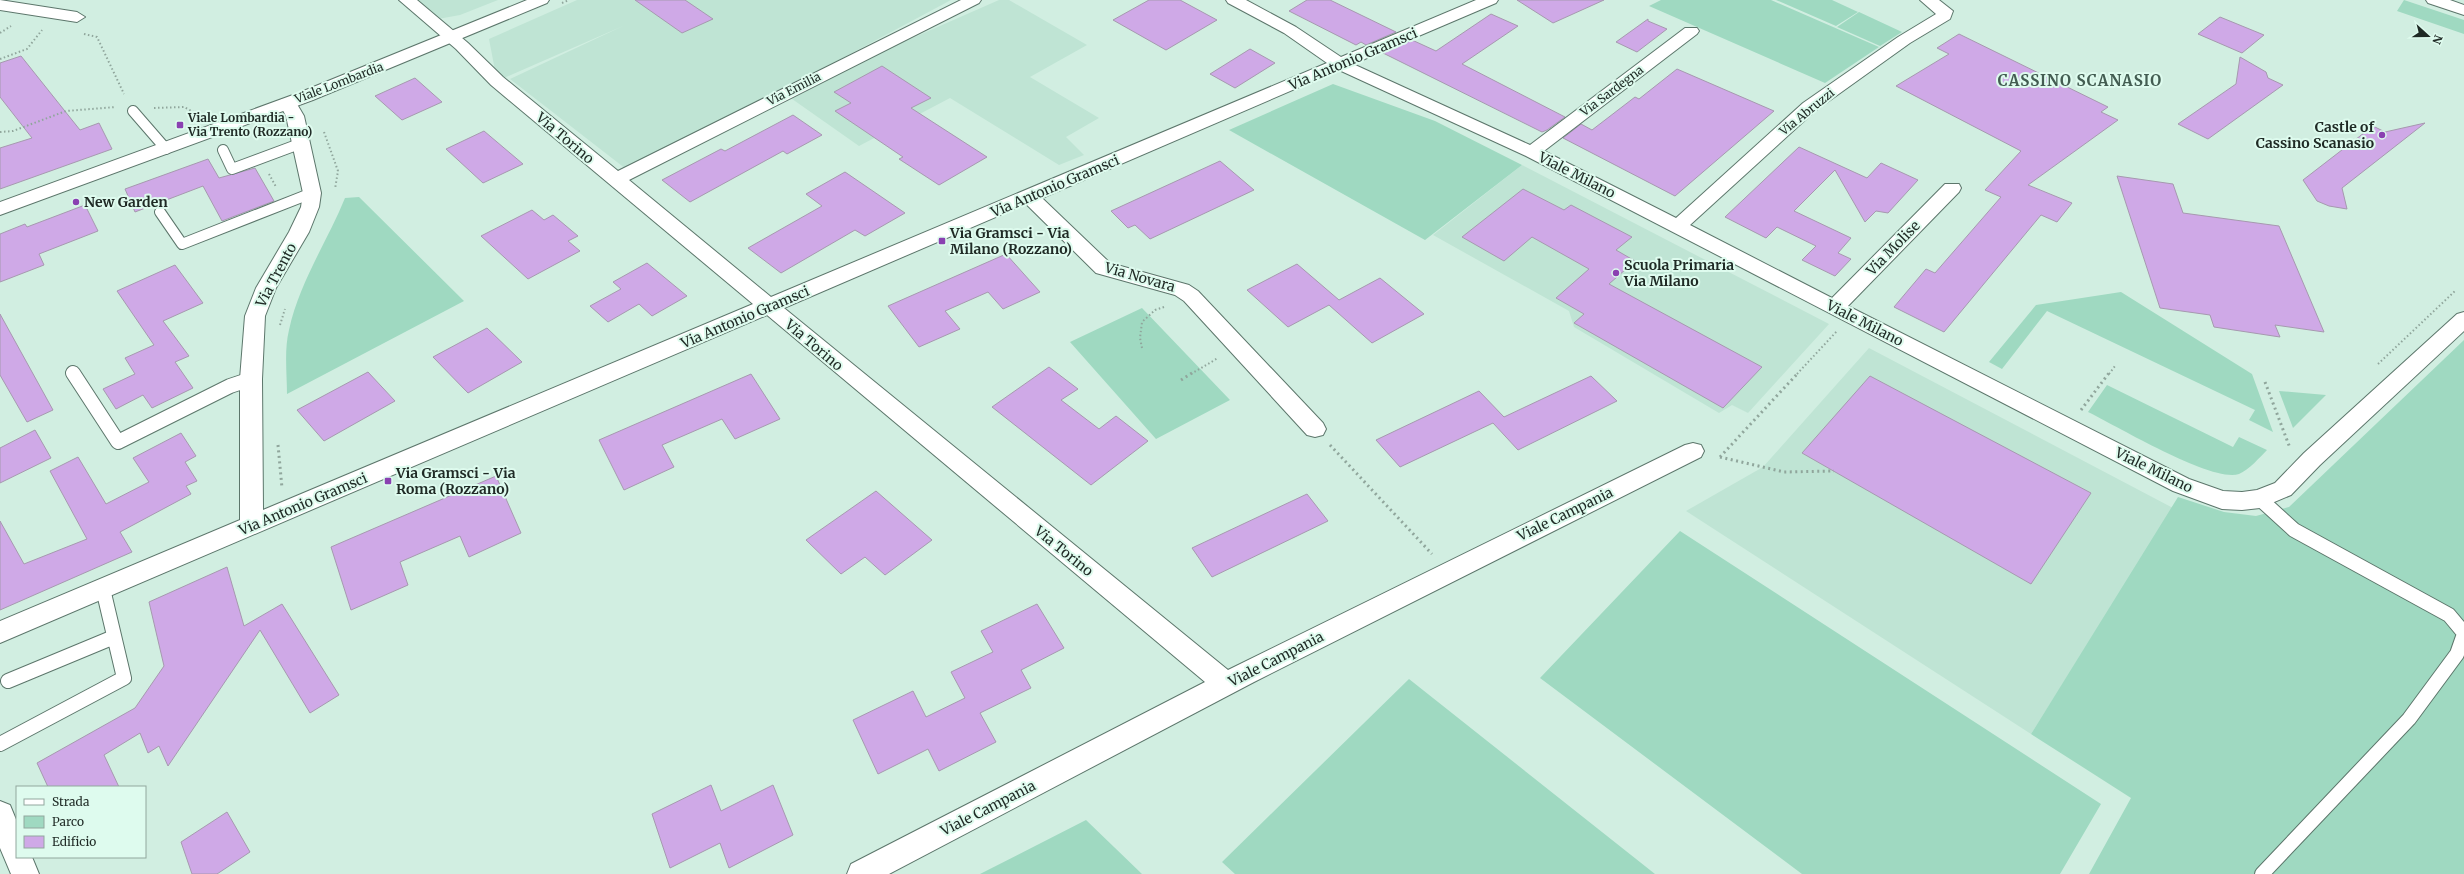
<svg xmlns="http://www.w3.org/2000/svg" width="2464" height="874" font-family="Merriweather,serif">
	<rect width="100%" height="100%" fill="#d1eee1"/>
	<path fill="#bfe4d4" d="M417 0H498L460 15 438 19Z
		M577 0H951L779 92 626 169 510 79 623 26 497 81 489 39Z
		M999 0H1009L1087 45 1030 77 1099 118 1066 137 1084 155 1059 165 950 98 859 146 785 94Z
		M1522 165 1829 324 1748 413 1732 405 1719 413 1574 327 1569 311 1433 235Z
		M1869 348 2173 508 2031 734 1686 511 1763 467Z"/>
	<path fill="#9fd9c1" d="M1661 0H1771L1879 47 1825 83 1649 6Z
		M1776 0H1832L1858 12 1836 26Z
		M2404 0 2464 20V34L2397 11Z
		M1859 12 1902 32 1880 46 1837 27Z
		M1333 84 1435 121 1522 165 1425 240 1229 130Z
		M359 197 464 301 287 394C287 374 284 350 289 330 299 283 327 242 345 198Z
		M2121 292 2252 374 2273 432 2249 420 2255 410 2047 311 2002 369 1989 362 2036 305Z
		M1142 308 1230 400 1156 439 1070 342Z
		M2464 340V874H2089L2131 798 2031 734 2178 497 2224 512 2256 516 2289 507Z
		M2107 385 2233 447 2239 437 2267 450C2260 457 2249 470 2239 474 2212 483 2117 426 2088 412Z
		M2279 391 2326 395 2293 428Z
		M1680 531 2101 804 2060 874H1802L1540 678Z
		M1409 679 1655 874H1235L1222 862Z
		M1086 820 1142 874H980Z"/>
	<path fill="#cfa9e7" stroke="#a699af" d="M635 0H685L713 19 682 33Z
		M1149 0H1180L1217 20 1166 50 1113 20Z
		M1307 0H1330L1396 32 1366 45 1361 42 1356 45 1289 11Z
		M1517 0H1604L1553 23Z
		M1491 14 1518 26 1462 64 1565 117 1547 130 1542 132 1383 53 1412 40 1436 51Z
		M2220 17 2264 35 2242 53 2198 34Z
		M1648 19V21L1667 29 1637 52 1616 42Z
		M1959 34 2108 107 2101 112 2118 120 2028 185 2072 203 2057 222 2041 215 1944 332 1894 307 1926 269 1935 273 2001 197 1985 190 2021 151 1896 86 1949 54 1937 48Z
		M1250 49 1275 63 1235 88 1210 74Z
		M21 56 80 130 99 123 112 149 0 189V148L32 138 0 97V63Z
		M2240 57 2266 72 2268 78 2283 85 2208 139 2178 124 2236 84Z
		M882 66 931 98 911 108 987 157 939 185 899 159 903 157 835 111 851 103 834 92Z
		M1677 69 1774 111 1675 196 1563 138 1581 124 1592 130 1635 97 1639 99Z
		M415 78 442 102 402 120 375 96Z
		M793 115 822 135 787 154 783 151 690 202 662 180 721 149 725 151Z
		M2425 123 2342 188 2347 209 2329 206 2317 201 2303 180 2373 126 2385 132Z
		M484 131 523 164 483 183 446 149Z
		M1799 147 1867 178 1881 163 1918 180 1888 213 1876 211 1865 222 1835 170 1794 211 1851 238 1838 253 1851 259 1835 276 1802 260 1816 246 1777 227 1766 238 1725 217Z
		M208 159 219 178 255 168 274 201 222 221 203 186 135 212 125 189Z
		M1220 161 1254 190 1150 239 1135 225 1128 228 1111 211Z
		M845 172 905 213 865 236 855 230 781 273 748 248 822 206 806 194Z
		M2117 176 2173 184 2183 213 2279 226 2324 332 2275 325 2280 337 2214 327 2210 315 2160 308Z
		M1523 189 1564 210 1571 205 1632 237 1616 250 1635 261 1609 284 1762 367 1723 408 1574 323 1584 314 1556 298 1589 269 1532 237 1504 261 1462 237Z
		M85 205 98 231 39 254 44 265 0 282V234L25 224 27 227Z
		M532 210 544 220 553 215 578 236 568 241 580 251 528 279 481 236Z
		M1006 254 1040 292 1003 309 988 292 945 311 960 329 919 347 888 306Z
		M647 263 687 296 652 316 639 304 608 322 590 306 621 289 613 282Z
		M1297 264 1339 300 1380 278 1424 314 1372 343 1329 305 1288 327 1247 290Z
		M175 265 203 303 163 321 189 356 175 362 193 388 152 408 143 395 116 409 103 389 135 374 125 358 154 345 117 291Z
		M0 314 53 410 27 422 0 375Z
		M487 328 522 362 468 393 433 357Z
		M1049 367 1078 389 1061 400 1099 429 1116 416 1148 441 1091 485 992 407Z
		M368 372 395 401 324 441 297 410Z
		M751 374 780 419 735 439 722 419 662 445 674 467 624 490 599 440Z
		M1591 376 1617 401 1518 450 1493 423 1400 467 1376 440 1479 391 1504 417Z
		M1870 376 2091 493 2031 584 1802 453Z
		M35 430 51 458 0 483V448Z
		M181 433 196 456 185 462 197 481 186 486 191 494 120 532 132 552 0 610V521L24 564 87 539 50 471 78 457 106 504 149 482 133 458Z
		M496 476 521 533 469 557 460 536 400 562 408 585 351 610 331 547Z
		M876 491 932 540 885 575 865 557 841 574 806 540Z
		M1307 494 1328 521 1212 577 1192 548Z
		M227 567 244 626 282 604 339 695 310 713 260 630 168 766 159 746 148 753 140 733 104 755 119 787H48L37 763 135 708 164 666 149 602Z
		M1037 604 1064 648 1021 670 1031 688 980 713 996 742 939 771 928 749 878 774 853 720 913 691 926 717 965 698 951 672 993 652 981 631Z
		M711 785 721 811 773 785 793 835 729 868 720 843 670 868 652 814Z
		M227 812 250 852 217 874H192L181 842Z"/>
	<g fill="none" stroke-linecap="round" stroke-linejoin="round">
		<g stroke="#5c766b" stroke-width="12">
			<path id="lane-far1" d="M133 111 166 149
				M223 150 232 169 302 143
				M160 212 182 244 312 193
				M73 373 74 374"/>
		</g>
		<g stroke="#5c766b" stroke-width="16">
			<path id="lane" d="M73 373 118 442 230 386 251 379
				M2260 499 2294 530 2449 615 2464 633
				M8 681 114 637
				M0 744 124 678 103 589
				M2262 874 2409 719 2457 654 2464 634"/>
		</g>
		<g stroke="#5c766b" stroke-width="2">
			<path id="street" d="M0 0 77 12 85 17 77 22 0 10Z
				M399 0H417L468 43 503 77 618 171 961 0H981L979 3 629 180 771 297 1327 63 1284 33 1228 3 1226 0H1246L1296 27 1341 57 1476 0H1498L1496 3 1353 64 1530 145 1685 28H1697L1699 31 1697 34 1544 151 1676 218 1803 103 1898 37 1936 14 1920 0H1939L1953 11 1950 19 1910 43 1815 111 1690 225 1832 298 1945 184H1959L1961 188 1959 192 1848 306 2189 479 2223 491 2242 492 2257 490 2275 483 2304 453 2457 314 2464 312V331L2320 465 2291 495 2260 508 2242 510 2222 509 2173 491 1526 156 1339 70 1042 198 1110 263 1189 285 1198 291 1323 423 1326 429 1323 435 1315 437 1307 435 1184 301 1175 295 1096 273 1026 204 784 308 1228 670 1685 445 1693 443 1701 445 1704 451 1701 457 1254 682 889 874H847L851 864 1205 682 767 315 0 643V621L240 520V379L245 316 256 288 289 232 301 207 303 193 286 116 279 103 282 99H294L304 116 321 193 319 207 309 232 276 288 265 316 262 379 263 510 753 304 491 85 456 49Z
				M0 801 10 805 17 822V857H32L39 874H11L0 848Z"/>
		</g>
		<g stroke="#5c766b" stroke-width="2">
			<path id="secondary" d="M527 0H549L547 3 313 100 0 215V202L301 92Z"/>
		</g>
		<g stroke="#5c766b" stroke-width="2">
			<path id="primary" d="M2426 0H2450L2464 5V15L2428 3Z"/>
		</g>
		<path stroke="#90a69c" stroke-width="2" stroke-dasharray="1.5 2.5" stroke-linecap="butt" d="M562 3 569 0
			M0 33 11 26
			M84 34 97 37 124 94
			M0 59 27 49 42 30
			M154 108 184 107 197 114
			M0 132 13 131 66 111 116 107
			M324 132 338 171 335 189
			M269 174 276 187
			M280 325 285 309
			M1142 348 1140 338 1142 322 1155 310 1164 307
			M2378 364 2456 290
			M1191 374 1218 358
			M1797 374 1837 331
			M2109 374 2115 366"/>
		<path stroke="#90a69c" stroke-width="3" stroke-dasharray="2 3.5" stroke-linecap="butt" d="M1181 380 1192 373
			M2265 382 2290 448
			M2081 410 2109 373
			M278 445 282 488
			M1330 445 1432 554
			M1720 457 1798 373
			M1720 457 1784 472 1834 471"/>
		<use href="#lane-far1" stroke="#fff" stroke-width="10"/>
		<use href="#lane" stroke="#fff" stroke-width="14"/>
		<use href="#street" fill="#fff" fill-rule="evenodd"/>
		<use href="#secondary" fill="#fff" fill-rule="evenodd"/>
		<use href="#primary" fill="#fff" fill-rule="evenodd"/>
	</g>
	<g fill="#8a40b1" stroke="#defbee" stroke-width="1.5">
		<rect x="176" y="121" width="8" height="8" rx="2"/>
		<circle cx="2382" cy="135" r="4"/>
		<circle cx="76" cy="202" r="4"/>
		<rect x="938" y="237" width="8" height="8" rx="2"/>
		<circle cx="1616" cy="273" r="4"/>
		<rect x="384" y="477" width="8" height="8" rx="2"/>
	</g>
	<g text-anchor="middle" stroke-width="4" stroke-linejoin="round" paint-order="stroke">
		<g font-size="12" fill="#1f2a25" stroke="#defbee">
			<text transform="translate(339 83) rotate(-21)" y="4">Viale Lombardia</text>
			<text transform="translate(794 89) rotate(-27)" y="4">Via Emilia</text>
			<text transform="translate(1612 91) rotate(-37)" y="4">Via Sardegna</text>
			<text transform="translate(1807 112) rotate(-39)" y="4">Via Abruzzi</text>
		</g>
		<g font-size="12" font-weight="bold" fill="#1f2a25" stroke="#defbee" text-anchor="start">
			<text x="188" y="122">Viale Lombardia -<tspan x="188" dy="14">Via Trento (Rozzano)</tspan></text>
		</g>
		<g font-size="14" fill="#1f2a25" stroke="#defbee">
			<text transform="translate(1353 59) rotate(-23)" y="5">Via Antonio Gramsci</text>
			<text transform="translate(565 138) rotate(40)" y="5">Via Torino</text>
			<text transform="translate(1577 175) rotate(27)" y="5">Viale Milano</text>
			<text transform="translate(1055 186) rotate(-23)" y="5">Via Antonio Gramsci</text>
			<text transform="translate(1893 248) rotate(-46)" y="5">Via Molise</text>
			<text transform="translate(276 275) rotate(-62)" y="5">Via Trento</text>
			<text transform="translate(1140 277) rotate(16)" y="5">Via Novara</text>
			<text transform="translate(745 317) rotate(-23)" y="5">Via Antonio Gramsci</text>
			<text transform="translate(1865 323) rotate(27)" y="5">Viale Milano</text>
			<text transform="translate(814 345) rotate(40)" y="5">Via Torino</text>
			<text transform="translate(2154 470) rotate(26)" y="5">Viale Milano</text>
			<text transform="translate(303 504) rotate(-23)" y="5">Via Antonio Gramsci</text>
			<text transform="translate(1565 514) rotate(-26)" y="5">Viale Campania</text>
			<text transform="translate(1064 551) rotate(39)" y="5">Via Torino</text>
			<text transform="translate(1276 659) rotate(-27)" y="5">Viale Campania</text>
			<text transform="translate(988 808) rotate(-27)" y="5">Viale Campania</text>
		</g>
		<g font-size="14" font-weight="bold" fill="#1f2a25" stroke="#defbee" text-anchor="start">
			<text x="2374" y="132" text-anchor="end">Castle of<tspan x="2374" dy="16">Cassino Scanasio</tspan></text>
			<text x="84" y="207">New Garden</text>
			<text x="950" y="238">Via Gramsci - Via<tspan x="950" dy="16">Milano (Rozzano)</tspan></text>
			<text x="1624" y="270">Scuola Primaria<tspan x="1624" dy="16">Via Milano</tspan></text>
			<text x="396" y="478">Via Gramsci - Via<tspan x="396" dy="16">Roma (Rozzano)</tspan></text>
		</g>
		<g font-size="15" font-weight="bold" letter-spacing="1" fill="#435d52" stroke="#defbee">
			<text x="2080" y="86">CASSINO SCANASIO</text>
		</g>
	</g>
	<rect x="16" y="786" width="130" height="72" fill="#defbee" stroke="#92a79e"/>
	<rect x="24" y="799" width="20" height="6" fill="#ffffff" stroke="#92a79e"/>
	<text x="52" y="806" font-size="12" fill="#1f2a25">Strada</text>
	<rect x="24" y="816" width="20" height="12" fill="#9fd9c1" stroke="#92a79e"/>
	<text x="52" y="826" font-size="12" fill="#1f2a25">Parco</text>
	<rect x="24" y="836" width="20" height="12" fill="#cfa9e7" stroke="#92a79e"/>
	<text x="52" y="846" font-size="12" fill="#1f2a25">Edificio</text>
	<g transform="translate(2428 36) rotate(111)" stroke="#defbee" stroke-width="3" paint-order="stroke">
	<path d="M0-3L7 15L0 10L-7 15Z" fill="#1f2a25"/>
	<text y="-6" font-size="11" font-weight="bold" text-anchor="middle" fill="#1f2a25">N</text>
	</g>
</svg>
